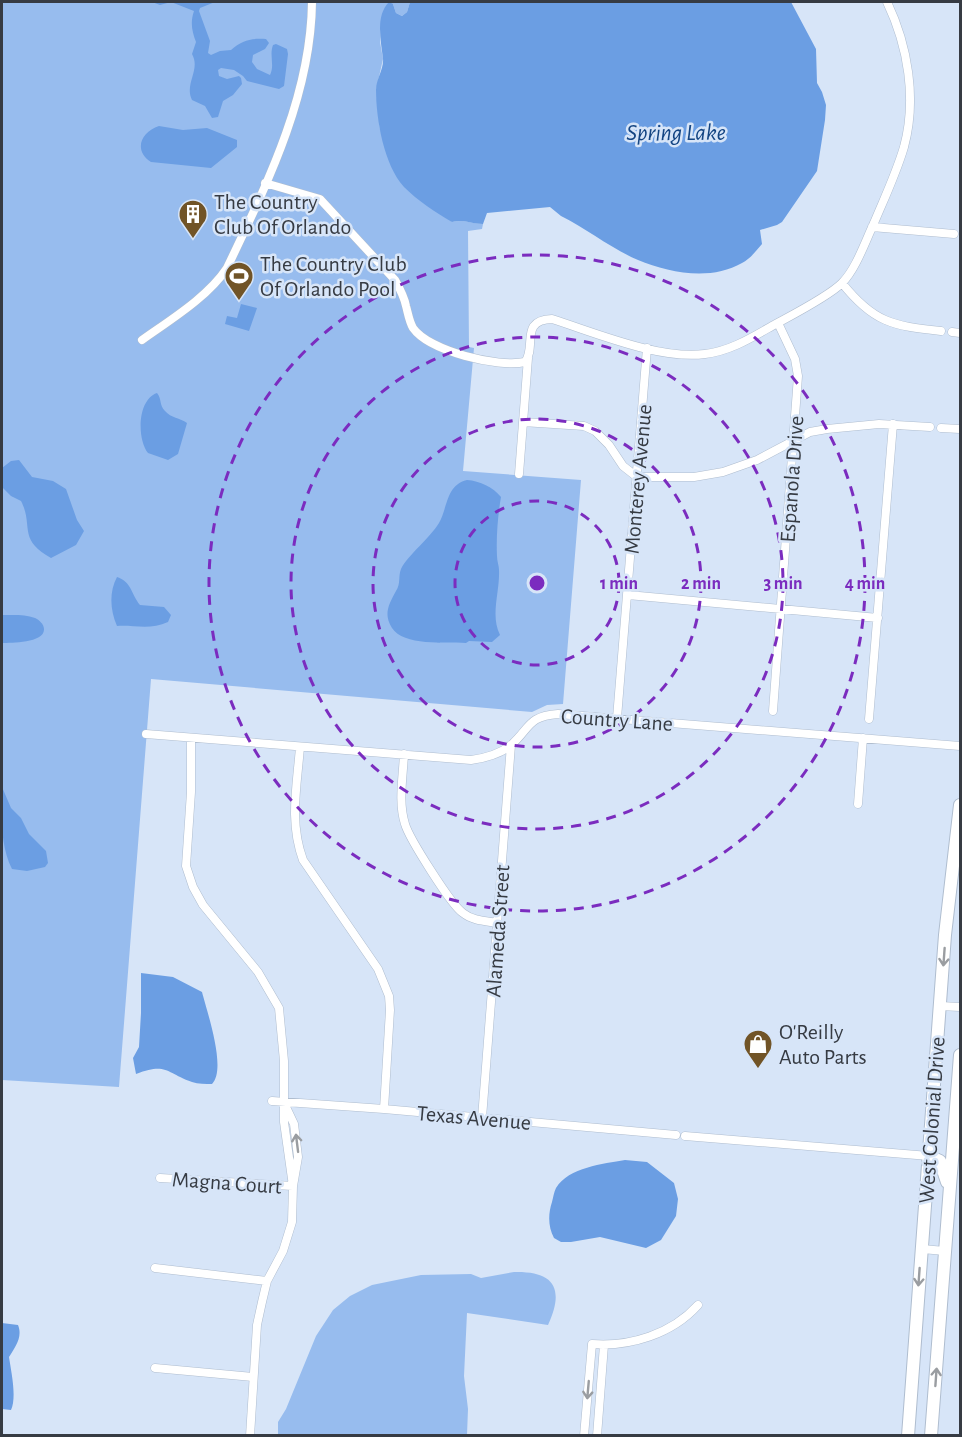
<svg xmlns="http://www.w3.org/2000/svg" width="962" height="1437" font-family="'Alegreya Sans',sans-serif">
	<rect width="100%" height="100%" fill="#d7e5f8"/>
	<path fill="#97bcee" d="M2 2H410L407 12 402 16 396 13 393 4 380 26V42L383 59 376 90 380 130 452 222C467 219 470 224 483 224L482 229 468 231 469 347 474 348 463 471 581 480 563 704 547 705 532 712 151 679 119 1087 2 1080Z
		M514 1272C554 1271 565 1288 548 1325L467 1313 464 1376 468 1409 467 1435H278V1422L286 1409 316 1336 333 1310 350 1296 372 1285 421 1275 471 1274 481 1278Z"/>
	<path fill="#6b9ee3" d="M152 2H215L200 8 199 11 210 41 208 53 211 55 220 51 231 50C242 40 252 38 266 39L269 43 265 49 253 55 252 62 257 69 270 75C275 65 269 56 273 45L276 44 287 49 288 54 284 86 279 89 247 81 243 76 234 70 221 68 218 70 219 76 227 79 239 76 241 78 242 84 233 95 223 101 218 117 212 118 205 106 192 100C184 84 201 70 192 54L196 42C192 31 190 23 194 11L171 2 160 5Z
		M389 2 393 4 396 13 402 16 407 12 410 2H791L816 49 817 83 822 92 826 105 825 120 817 171 782 222 777 225 760 230 762 244C756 251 750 259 742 263 711 281 669 273 638 260 612 249 587 229 561 216L550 207 487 213 483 224C469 224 467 219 452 222 435 212 418 201 404 187 384 165 376 119 376 90 376 79 384 69 383 59 381 41 375 16 389 2Z
		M159 126 183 130 207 128 237 140V147L211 168 151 162C133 150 141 132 159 126Z
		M241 304 257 308 249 331 225 324 227 316 237 318Z
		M157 393C162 399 159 405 165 411 171 418 180 418 187 423L178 454 168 460 148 453C137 439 137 400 157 393Z
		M19 460 32 477 53 481 66 489 77 520 84 531 76 545 51 558C17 539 34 526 21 501L11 496 2 487V468L11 461Z
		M467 480C480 481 493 487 501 497 498 514 496 537 497 556 497 561 499 566 499 570 500 592 490 615 500 635L492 642 469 641 466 643C446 642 403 646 392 628 383 614 389 604 396 591 401 584 398 576 401 569 408 555 430 538 439 523 448 507 446 485 467 480Z
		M117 577C132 582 131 594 140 605L164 607 171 615 168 622C151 630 135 625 117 626 110 610 109 592 117 577Z
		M2 615C12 615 25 614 35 618 39 620 44 624 44 629 45 643 11 643 2 643Z
		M2 787 11 808 21 818 29 834 46 851 48 863 45 867 27 871 12 869C0 845 1 814 2 787Z
		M141 973 173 977 202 992C207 1012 227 1069 212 1084 206 1084 198 1084 192 1082 166 1073 167 1062 136 1074L133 1058 139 1047 141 1013Z
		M625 1160 647 1162 674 1183 678 1199 676 1216 661 1240 646 1248 600 1237 571 1242H561L554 1238C548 1227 548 1214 552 1202 553 1198 554 1192 556 1188 569 1167 603 1164 625 1160Z
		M2 1323 18 1325C23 1337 15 1347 9 1357 11 1371 17 1397 11 1410L2 1409Z"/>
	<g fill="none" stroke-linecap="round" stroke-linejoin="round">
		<g stroke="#afbdcf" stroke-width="9">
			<path id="minor" d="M265 183 320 199 395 280C400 289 404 296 406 306 408 313 409 321 413 328 429 351 498 368 525 362 537 347 519 320 552 319 596 333 660 360 705 354 730 351 751 338 772 326 790 316 828 297 842 283 856 269 865 242 874 223 884 199 896 174 904 147 917 99 908 46 887 2
				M872 227 954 234
				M842 283C873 322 892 326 941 331
				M952 332 960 333
				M142 340C170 320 208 297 227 268 267 184 311 96 312 2
				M523 422 584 426 595 431 609 445 623 466 637 477H694L723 472 757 460 810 432 827 429 879 424 930 427
				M941 428 960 429
				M519 474 528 358
				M628 595 878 618
				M773 711 798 376 795 359 778 323
				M617 718 647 348
				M869 719 893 424
				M146 734 471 760C485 758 498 755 510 746 530 729 527 716 558 714L960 746
				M191 738V792L186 866 193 887 203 905 258 972 279 1008 284 1061V1122L293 1186
				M300 747C297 786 289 822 303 860L378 969 389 996 390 1010 384 1109
				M404 754C403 777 398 802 405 824 409 838 451 905 463 913 473 921 486 921 498 923
				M858 804 863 738
				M940 1006 960 1007
				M272 1101 384 1109 676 1135
				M482 1118 511 745
				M685 1136 929 1156
				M160 1178 293 1186
				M922 1249 945 1251
				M155 1268 267 1281
				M155 1368 253 1377
				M250 1436 257 1325 262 1302 267 1281 283 1251 292 1222 293 1186 298 1157 294 1124 285 1105
				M584 1436 592 1344C630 1347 672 1334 698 1305
				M597 1436 604 1345"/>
		</g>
		<g stroke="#afbdcf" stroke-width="14">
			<path id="trunk" d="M929 1156 940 1161 947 1182
				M908 1436 945 935 960 805
				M931 1436 960 1055"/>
		</g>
		<use href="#minor" stroke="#fff" stroke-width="8"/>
		<use href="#trunk" stroke="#fff" stroke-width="12"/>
	</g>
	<defs><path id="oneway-shaft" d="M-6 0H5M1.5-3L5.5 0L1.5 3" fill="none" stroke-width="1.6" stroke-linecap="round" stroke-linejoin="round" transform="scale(1.5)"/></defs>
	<g stroke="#9a9da1">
		<use href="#oneway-shaft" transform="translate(944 957) rotate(94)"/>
		<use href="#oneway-shaft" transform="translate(297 1143) rotate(-97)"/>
		<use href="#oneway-shaft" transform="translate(919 1277) rotate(94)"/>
		<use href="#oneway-shaft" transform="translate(936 1377) rotate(-86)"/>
		<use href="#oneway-shaft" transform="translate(588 1390) rotate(95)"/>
	</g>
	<g fill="none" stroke="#7b2cbf" stroke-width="3" stroke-dasharray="10 8">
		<circle cx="537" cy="583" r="82"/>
		<circle cx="537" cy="583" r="164"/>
		<circle cx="537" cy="583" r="246"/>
		<circle cx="537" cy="583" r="328"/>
	</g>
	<defs>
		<g id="building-pin" transform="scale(1.5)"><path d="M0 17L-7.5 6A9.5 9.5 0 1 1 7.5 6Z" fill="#715427" stroke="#d7e5f8"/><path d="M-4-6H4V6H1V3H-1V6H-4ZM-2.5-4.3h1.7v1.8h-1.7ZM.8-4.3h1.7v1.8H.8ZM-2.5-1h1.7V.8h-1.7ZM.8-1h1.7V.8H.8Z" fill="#fff"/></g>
		<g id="stadium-pin" transform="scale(1.5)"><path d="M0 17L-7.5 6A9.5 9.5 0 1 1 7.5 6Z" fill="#715427" stroke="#d7e5f8"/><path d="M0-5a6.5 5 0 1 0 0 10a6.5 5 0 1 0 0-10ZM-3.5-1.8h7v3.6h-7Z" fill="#fff"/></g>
		<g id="shop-pin" transform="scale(1.5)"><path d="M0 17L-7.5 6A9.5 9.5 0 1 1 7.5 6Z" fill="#715427" stroke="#d7e5f8"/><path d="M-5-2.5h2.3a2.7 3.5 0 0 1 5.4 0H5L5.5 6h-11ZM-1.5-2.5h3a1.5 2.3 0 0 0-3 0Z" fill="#fff"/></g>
	</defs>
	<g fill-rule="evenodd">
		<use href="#building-pin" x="193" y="214"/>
		<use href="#stadium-pin" x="239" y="276"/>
		<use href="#shop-pin" x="758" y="1044"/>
	</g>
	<g text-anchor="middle" stroke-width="5" stroke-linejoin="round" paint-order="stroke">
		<g font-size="22" fill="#363b43" stroke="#d7e5f8" text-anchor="start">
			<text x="214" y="209">The Country<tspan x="214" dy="25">Club Of Orlando</tspan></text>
			<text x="260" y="271">The Country Club<tspan x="260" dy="25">Of Orlando Pool</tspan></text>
			<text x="779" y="1039">O'Reilly<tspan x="779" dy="25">Auto Parts</tspan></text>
		</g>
		<g font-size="22" fill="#363b43" stroke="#d7e5f8">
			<text transform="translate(637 479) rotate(-85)" y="8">Monterey Avenue</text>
			<text transform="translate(791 479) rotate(-86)" y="8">Espanola Drive</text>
			<text transform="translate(617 719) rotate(4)" y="8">Country Lane</text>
			<text transform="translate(497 931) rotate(-86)" y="8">Alameda Street</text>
			<text transform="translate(474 1117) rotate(5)" y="8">Texas Avenue</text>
			<text transform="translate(931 1120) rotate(-86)" y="8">West Colonial Drive</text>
			<text transform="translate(227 1182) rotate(4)" y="8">Magna Court</text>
		</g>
		<g font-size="24" font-style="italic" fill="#144583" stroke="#d7e5f8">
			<text x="676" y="140">Spring Lake</text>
		</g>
	</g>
	<circle cx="537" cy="583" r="9" fill="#7b2cbf" stroke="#d7e5f8" stroke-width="3"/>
	<g font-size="18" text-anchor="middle" font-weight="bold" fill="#7b2cbf" stroke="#d7e5f8" stroke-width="5" stroke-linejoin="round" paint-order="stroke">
		<text x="619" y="589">1 min</text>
		<text x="701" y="589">2 min</text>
		<text x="783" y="589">3 min</text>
		<text x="865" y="589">4 min</text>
	</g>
	<rect width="962" height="1437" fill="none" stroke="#363b43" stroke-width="6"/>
</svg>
